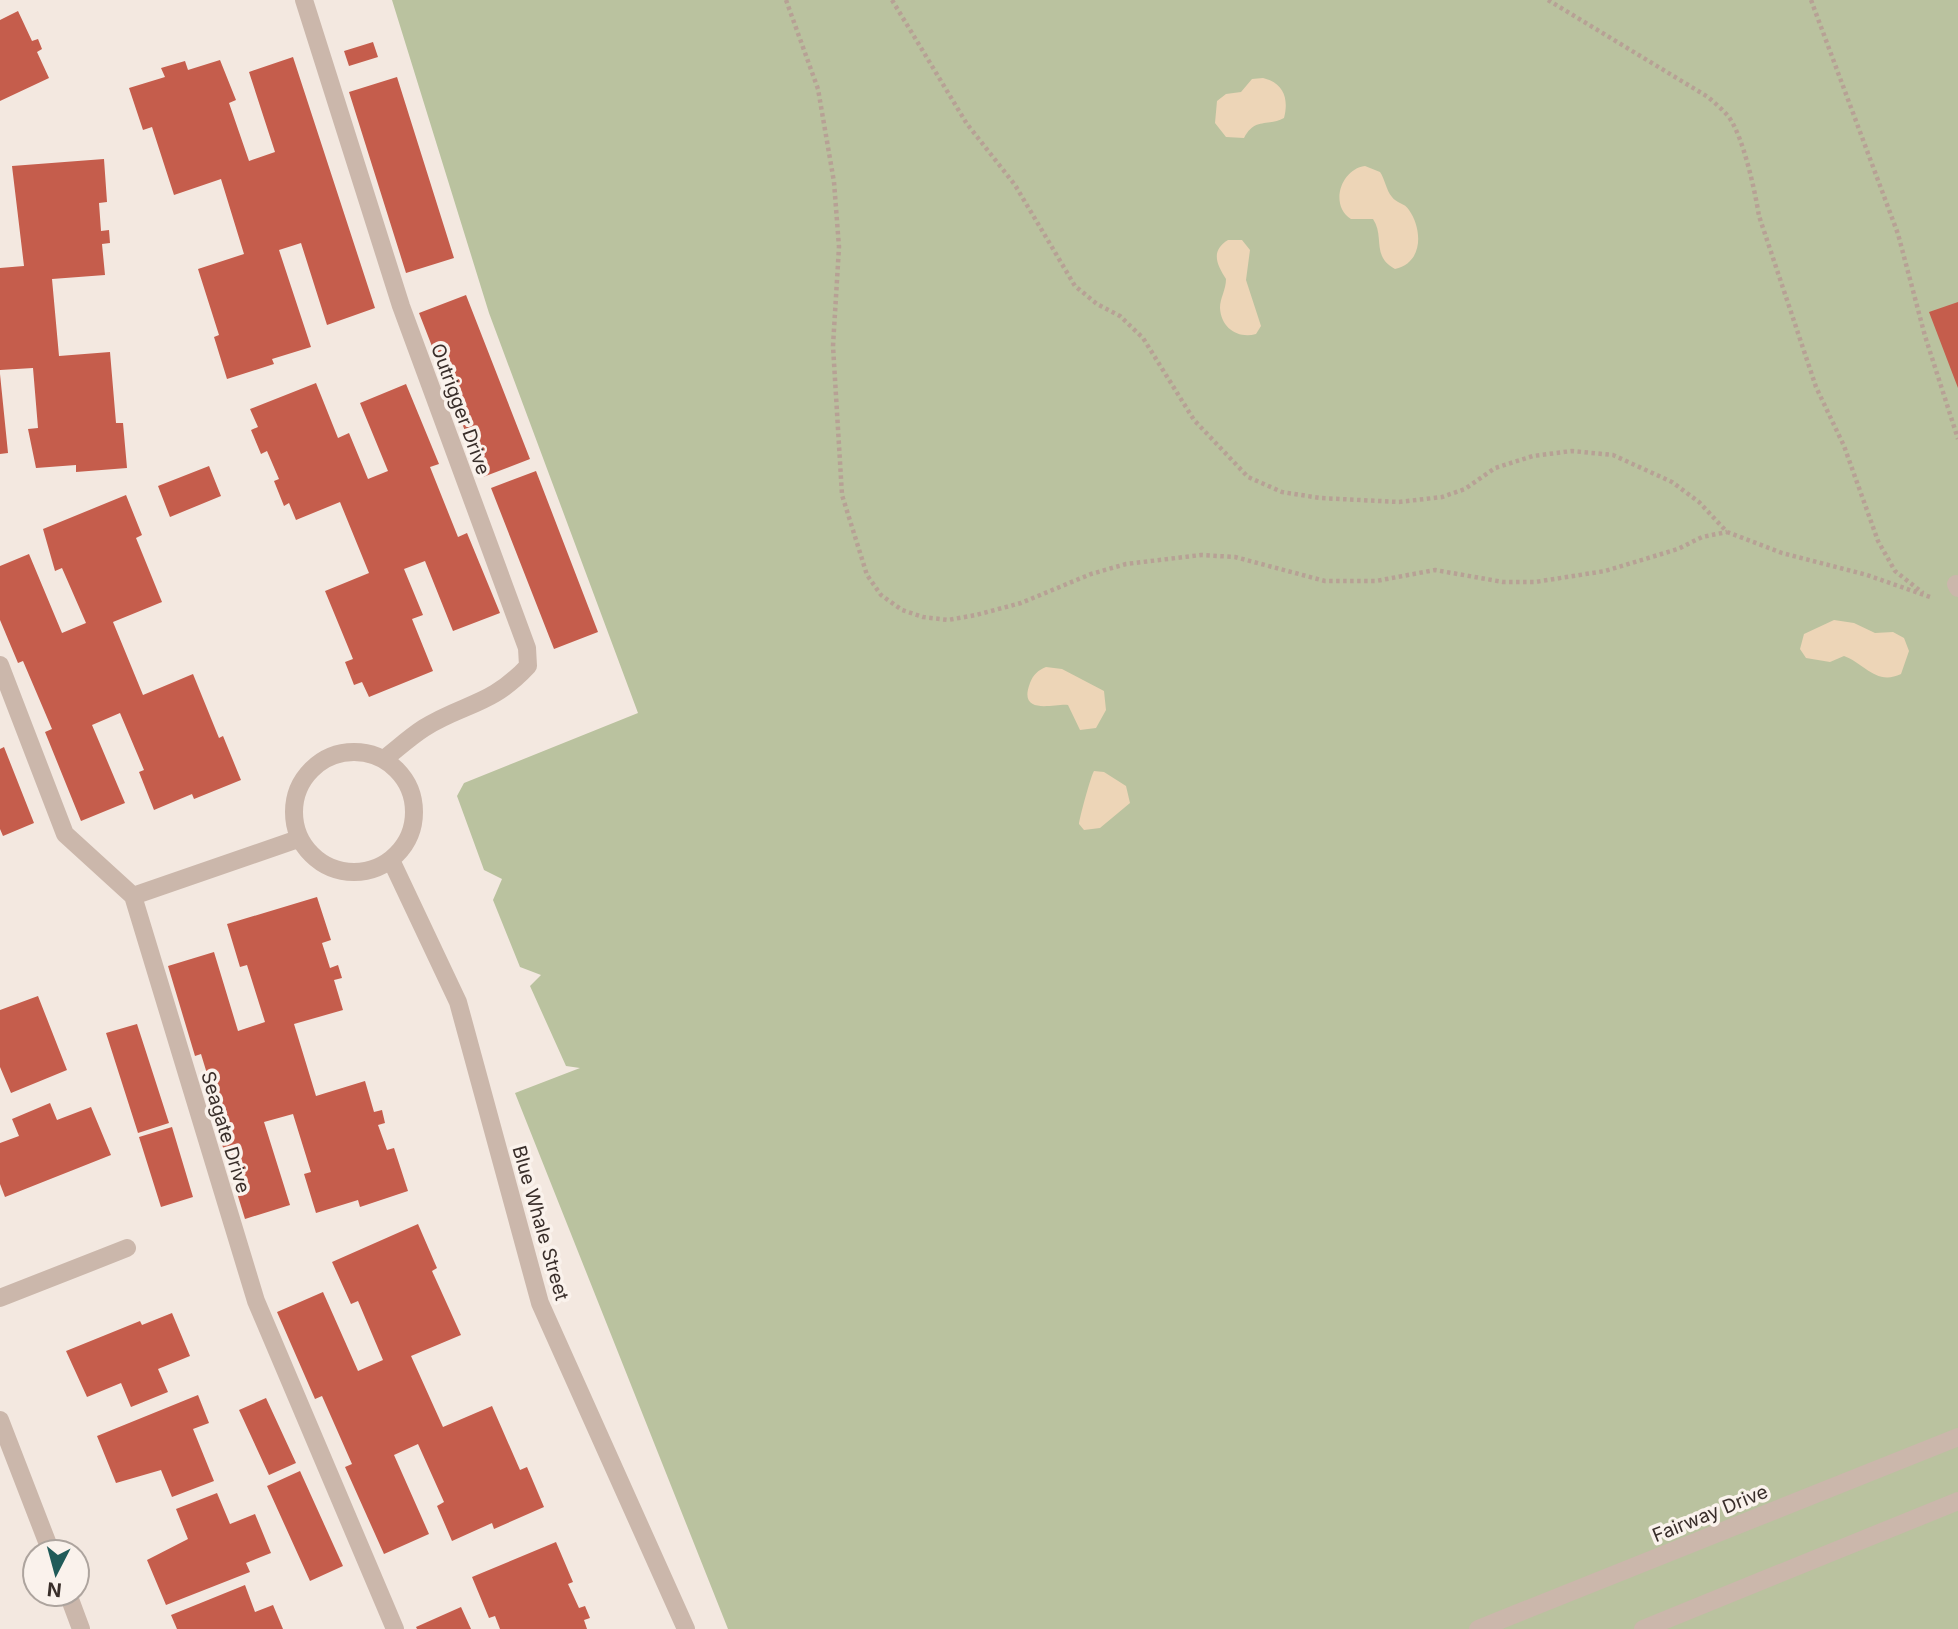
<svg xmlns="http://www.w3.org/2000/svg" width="1958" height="1629" font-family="Inter,sans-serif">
	<rect width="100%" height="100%" fill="#f3e8e0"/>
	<path fill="#bac29f" d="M392 0H1958V1629H728L515 1093 580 1068 566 1066 530 986 541 975 520 967 493 900 502 879 484 870 457 796 464 783 638 713 489 313Z"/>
	<path fill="#edd5b7" d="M1263 78C1284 83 1289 99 1284 118 1267 127 1255 117 1244 138L1226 137 1215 123 1217 101 1226 94 1241 92 1252 79Z
		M1365 166 1380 172C1385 179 1386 190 1392 197 1396 203 1405 203 1409 210 1423 230 1423 263 1395 269 1371 256 1385 237 1373 219H1351C1329 205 1341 169 1365 166Z
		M1228 240H1242L1250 250 1246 280 1261 326 1256 334C1238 339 1221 328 1220 308 1220 298 1226 290 1226 279 1217 265 1210 251 1228 240Z
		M1834 620 1854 623 1875 633 1893 632 1904 638 1909 651 1901 674C1876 686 1864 663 1844 656L1830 662 1806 658 1800 649 1804 634Z
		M1046 667 1062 669 1104 691 1106 710 1096 728 1080 730 1068 705C1056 703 1017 717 1030 683 1033 675 1038 670 1046 667Z
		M1094 771 1104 772 1126 786 1130 803 1100 828 1084 830 1079 824C1079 820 1091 775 1094 771Z"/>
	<path fill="#c55d4c" d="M18 11 32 41 38 39 42 49 37 52 49 78 0 101V20Z
		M373 42 378 57 349 66 344 51Z
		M293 57 375 308 327 325 301 243 279 250 311 347 272 359 274 364 227 379 214 337 219 335 198 269 244 254 221 179 174 195 152 127 143 130 129 88 165 77 161 68 185 61 188 70 220 60 236 100 229 103 249 161 275 152 249 72Z
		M397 77 454 258 406 273 349 92Z
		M104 159 107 202 99 203 101 231 109 230 110 243 102 244 105 275 52 279 59 356 110 352 116 423H123L127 468 76 472V465L36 468 28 429 38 428 33 368 0 370V268L24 266 12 166Z
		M466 295 530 459 483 477 419 313Z
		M1958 302V388L1929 312Z
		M0 374 8 453 0 454Z
		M316 383 338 438 349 433 368 479 388 471 360 403 406 384 439 464 430 467 458 537 467 533 500 613 453 631 425 561 404 569 423 615 412 619 433 671 369 697 362 682 354 685 345 662 353 659 325 591 369 573 340 502 296 520 289 503 284 506 274 481 279 479 267 451 261 454 251 430 258 427 250 409Z
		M209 466 221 496 170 517 158 486Z
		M536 471 598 632 554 649 491 488Z
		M126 495 142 535 136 538 162 602 113 622 143 695 193 674 219 738 223 736 241 780 194 799 192 794 154 810 139 772 144 770 120 713 92 725 125 803 81 821 45 732 52 729 23 661 18 663 0 620V566L29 554 62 633 86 623 62 568 55 571 43 529Z
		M4 747 34 823 3 836 0 829V749Z
		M317 897 331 940 322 943 330 968 338 965 342 978 334 980 343 1010 294 1024 316 1096 365 1081 374 1112 382 1110 385 1123 378 1125 387 1150 394 1148 408 1191 360 1207 358 1200 316 1213 304 1174 311 1172 293 1114 264 1122 290 1205 245 1219 217 1128 223 1126 201 1054 195 1056 168 966 214 952 238 1031 265 1022 247 965 240 967 227 924Z
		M38 996 67 1070 11 1093 0 1067V1010Z
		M137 1024 169 1123 138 1133 106 1033Z
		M50 1103 57 1120 91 1107 111 1155 5 1197 0 1184V1143L19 1136 12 1119Z
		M172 1127 193 1197 161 1207 139 1137Z
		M418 1224 437 1268 432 1271 461 1335 411 1356 443 1427 492 1406 520 1470 527 1467 544 1507 494 1529 492 1523 452 1541 437 1506 444 1502 418 1444 394 1455 429 1534 384 1554 345 1467 352 1464 322 1396 315 1399 277 1312 323 1292 358 1371 383 1360 358 1301 351 1304 332 1262Z
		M172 1313 190 1356 158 1369 168 1392 131 1407 121 1383 87 1397 66 1351 140 1321 142 1325Z
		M198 1395 209 1423 193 1429 214 1481 172 1497 161 1470 116 1483 97 1436Z
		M266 1398 296 1463 269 1475 239 1410Z
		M300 1471 343 1566 310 1581 267 1486Z
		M217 1493 230 1524 255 1514 271 1553 246 1563 250 1572 166 1605 147 1560 188 1539 176 1509Z
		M556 1542 573 1582 568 1584 579 1608 585 1606 590 1618 584 1620 587 1629H500L495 1616 489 1618 472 1577Z
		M245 1585 255 1612 273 1605 283 1629H177L171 1615Z
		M461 1607 471 1629H417L416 1627Z"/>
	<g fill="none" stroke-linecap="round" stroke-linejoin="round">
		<path stroke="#b7a195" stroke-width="4.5" stroke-dasharray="3.5 3.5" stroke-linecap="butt" d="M786 0 818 89 834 182 839 247 833 346 842 495 867 575 881 595 902 610 923 617 948 620 976 615 1021 603 1091 574 1126 564 1201 555 1235 557 1325 581H1376L1435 570 1503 582H1535L1605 571 1678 549 1702 537 1727 532
			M892 0 967 124 1015 185 1075 286 1097 304 1120 316 1143 338 1194 420 1248 477 1282 492 1320 498 1399 502 1442 497 1465 489 1495 468 1533 456 1572 451 1613 455 1672 482 1699 502 1727 532 1782 553 1867 575 1930 597
			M1548 0 1708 97C1715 103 1722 109 1728 116 1743 135 1755 191 1759 216L1816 387 1844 446 1878 541 1895 571 1923 593
			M1811 0 1898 234 1925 336 1958 439"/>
		<path stroke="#cbb7ab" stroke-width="18" d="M1956 584 1958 588"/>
		<path stroke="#cbb7ab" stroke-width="18" d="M304 0 401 306 527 648 528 666C491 706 464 703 424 728 410 737 397 749 384 759
			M0 665 65 834 133 896 256 1301 395 1629
			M294 812a60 60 0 1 1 120 0a60 60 0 1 1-120 0Z
			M391 860 458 1002 540 1303 686 1629
			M133 896 298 839
			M0 1298 127 1248
			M0 1420 51 1552
			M68 1594 81 1629"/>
		<path stroke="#cbb7ab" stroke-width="18" d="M1478 1629 1958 1437
			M1643 1629 1958 1501"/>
	</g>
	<g text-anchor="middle" stroke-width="7" stroke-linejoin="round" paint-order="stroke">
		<g font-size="19" fill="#392e2a" stroke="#faf2ec">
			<text transform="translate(461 409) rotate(70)" y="7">Outrigger Drive</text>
			<text transform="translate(226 1132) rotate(73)" y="7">Seagate Drive</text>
			<text transform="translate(541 1223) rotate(74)" y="7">Blue Whale Street</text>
			<text transform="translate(1710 1513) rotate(-22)" y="7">Fairway Drive</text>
		</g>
	</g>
	<g transform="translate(56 1573) rotate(186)"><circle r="33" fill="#faf2ec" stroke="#ada49e" stroke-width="2"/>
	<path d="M0-5L12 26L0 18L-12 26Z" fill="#205b59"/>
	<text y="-10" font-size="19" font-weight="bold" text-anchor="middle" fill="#392e2a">N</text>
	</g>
</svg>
